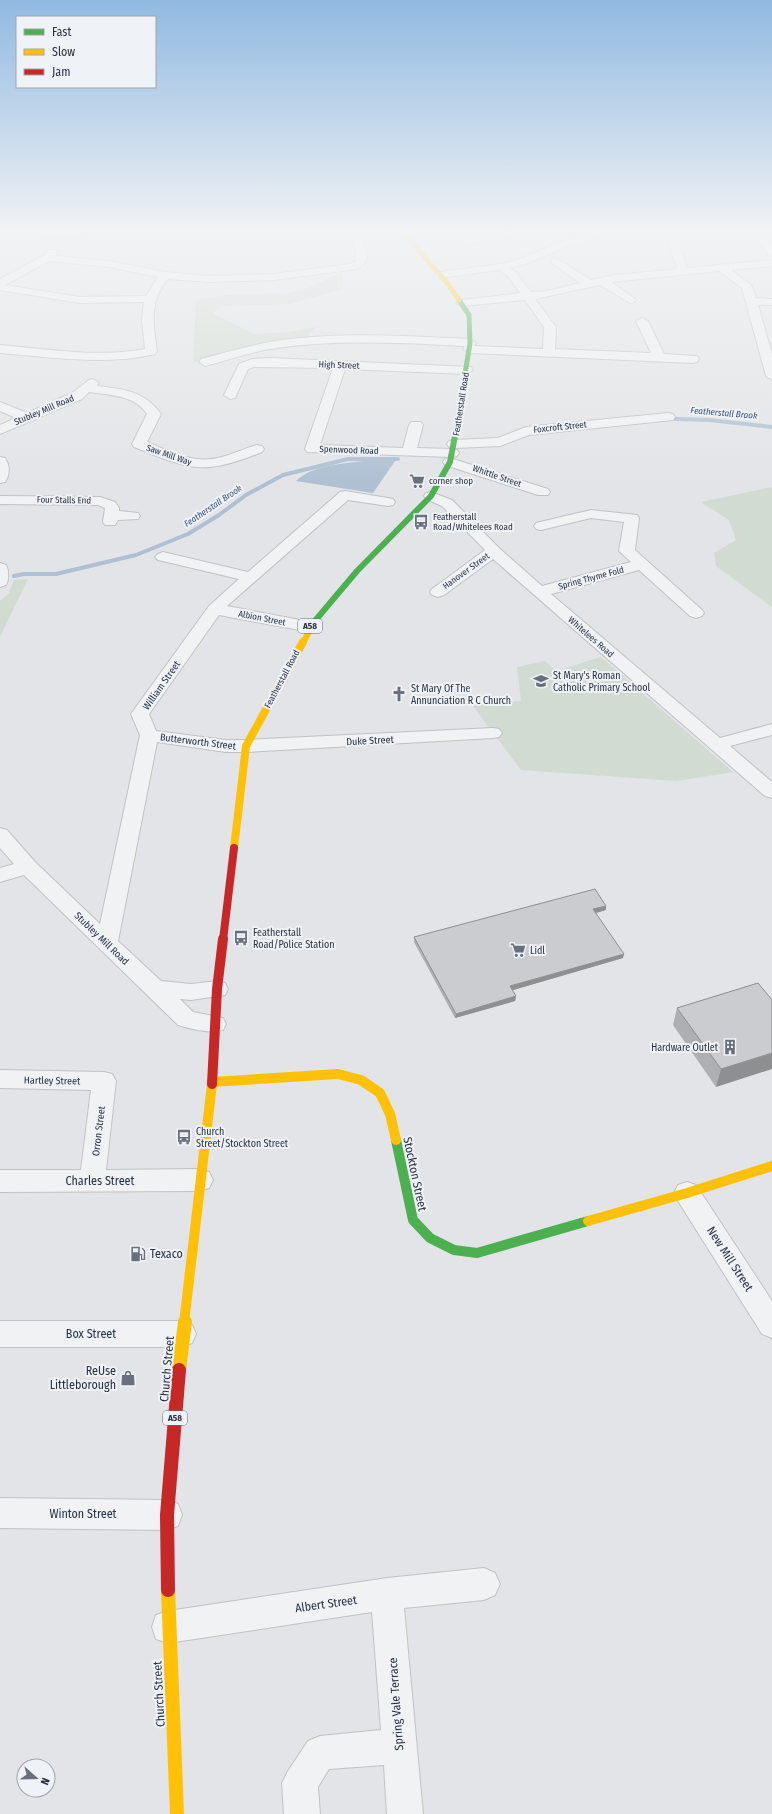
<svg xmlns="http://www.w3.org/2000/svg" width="772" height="1814" font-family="'Fira Sans Condensed',sans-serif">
	<rect width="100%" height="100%" fill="#e2e4e7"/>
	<path fill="#d2dbd2" d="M37 230H90L76 245 41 243Z
		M343 272V289L290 304 222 306 212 313 255 334 288 332 316 327 304 340 225 354 193 363 196 301 225 295 288 293 308 288Z
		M772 487V607L716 566 714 553 736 540 729 520 701 502Z
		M28 579 0 637V638V601L9 593 14 580Z
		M601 657 733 772 677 781 521 770 472 705 521 701 517 667 545 661 556 671Z"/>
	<path fill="#afc0d3" d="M363 461H395L373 493 296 481C312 465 342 464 363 461Z"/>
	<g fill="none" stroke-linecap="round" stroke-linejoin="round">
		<path stroke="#afc0d3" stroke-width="4" d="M675 419 709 420 772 427
			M14 576 24 574H56L136 555 188 534 219 515 246 495 283 475 348 459H398"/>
		<g stroke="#c0c2c5" stroke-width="2">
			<path id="street" d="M358 230H371L363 239 367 257 366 262 357 269 274 280 210 282 168 279C149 300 153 325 157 351L155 354C105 366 51 357 0 353V345C48 349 97 358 145 349L142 320 144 302 80 303 0 290V279L43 256 48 250H56L57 252 55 256 109 261 165 272 210 276 274 274 350 264 356 261 353 239ZM49 261 109 267 158 277 146 296 80 297 5 285Z
				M515 230 535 231 530 234 468 244 463 241 468 238Z
				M607 230H626L566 247 525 264 510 268 516 272 531 292 547 291 580 283 552 263 551 261 552 259 556 258 591 280 614 275 677 269 665 230 675 231 687 268 772 260V266L731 270 751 285 756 298 772 299V305H758L772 354V380L766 376 742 288 719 271 611 282 634 298 636 300 634 302 630 303 600 285 535 299 556 327 555 349 651 353 636 321 642 318 648 321 664 354 697 356 699 359 697 362 693 363 469 353 463 349 465 346C400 343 334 339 270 349 248 353 227 360 205 366L199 362 201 359C223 353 246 347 269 342 335 331 404 336 470 339L476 343 474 346 543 349 544 327 525 300 462 306 456 303 462 300 520 293 508 276 499 270 439 278 434 275 439 272 501 264 517 260 558 243Z
				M751 230H761L772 245V256L768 255Z
				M269 358 471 367 473 370 467 374 345 369 320 445 403 448 409 425 411 422H421L423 425 417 448 452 449 457 450 459 453 457 456 452 457 307 452 305 449 333 368 254 367 248 369 235 398 230 399 224 395 239 364 252 359Z
				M93 379 99 383 97 386C123 389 145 391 161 414L147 442C171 452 194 465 222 457 234 454 245 448 257 445L262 446 264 449 262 452C202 476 192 470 134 447L132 444 147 414C135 395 110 395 89 392L82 399 0 434V425L16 418 0 411V402L27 413 72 393 89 380Z
				M668 413 673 414 675 417 673 420 529 435 500 446 454 448 449 447 447 444 449 441 454 440 498 438 526 427Z
				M0 457 5 458C10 465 10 475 5 482L0 483Z
				M450 458 548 489 550 492 548 495H538L445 465 443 462 445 459Z
				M345 491 388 498 393 499 395 502 393 505 388 506 348 500 227 606 316 623 318 627 316 631 310 632 219 615 149 714 156 731 226 740H246L493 728 499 729 502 733 499 737 493 738 246 752H226L157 742 118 941 161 981 191 984 217 981 225 983 228 989 225 995 191 1000 180 999 193 1012 223 1018 226 1024 223 1030C209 1034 192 1029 178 1025L24 875 0 882V868L14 864 0 848V828L7 830 35 862 100 924 140 735 131 714 209 606 239 579 158 560 155 557 158 554 163 552 248 572 340 492Z
				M431 492 452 500 499 548 542 586 631 562 619 551 624 522 591 518 541 530 536 529 534 526 536 523 591 510 637 515 639 518 635 550 702 610 704 613 702 616 696 618 690 616 639 570 551 594 720 738 772 724V735L730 746 772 782V798L765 796 493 559 444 595 438 597 432 595 430 592 432 589 485 550 442 506 426 499 424 496 426 493Z
				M0 496 100 497 115 502 119 508V511L138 513 140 516 138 519 118 520 115 525H105L103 522 105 508 98 505 0 504Z
				M0 563 6 565C9 570 9 580 6 585L0 587Z
				M0 1070 104 1072 112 1074 116 1081 106 1170 200 1169 209 1172 213 1180 209 1188 200 1191 0 1192V1170H81L91 1090 0 1088Z
				M687 1182 696 1185 772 1301V1338L762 1334 678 1201 674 1193 678 1185Z
				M0 1321H182L192 1325 196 1334 192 1343 182 1347H0Z
				M0 1498 167 1500 178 1504 182 1515 178 1526 167 1530 0 1528Z
				M484 1568 495 1573 500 1584 495 1595 484 1600 404 1608 423 1814H387L384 1765 329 1769 318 1787 320 1814H284L282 1783 288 1771 308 1741 320 1736 381 1730 372 1612 168 1643 156 1639 152 1627 156 1615 168 1611 387 1578Z"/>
		</g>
		<use href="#street" fill="#f1f2f4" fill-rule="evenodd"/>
		<path stroke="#4caf50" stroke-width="5" d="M459 300 469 315 470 343 459 411"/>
		<path stroke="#4caf50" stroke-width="6" d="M314 622 357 571 431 496 450 462 460 410"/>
		<path stroke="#4caf50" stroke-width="10" d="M396 1140 413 1220 430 1238 454 1250 477 1253 588 1221"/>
		<path stroke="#ffc107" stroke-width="5" d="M401 230 448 284 459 300"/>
		<path stroke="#ffc107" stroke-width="6" d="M303 643 314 622"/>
		<path stroke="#ffc107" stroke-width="8" d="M234 848 246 746 303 642"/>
		<path stroke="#ffc107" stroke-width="10" d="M212 1082 338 1074 361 1080 380 1093 390 1114 396 1140
			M588 1221 687 1193 772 1166
			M184 1323 212 1084"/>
		<path stroke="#ffc107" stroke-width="14" d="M179 1370 185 1322
			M168 1590 177 1814"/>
		<path stroke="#c62828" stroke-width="8" d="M223 940 234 848"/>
		<path stroke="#c62828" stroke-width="10" d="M212 1084 217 989 223 939"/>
		<path stroke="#c62828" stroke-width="14" d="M168 1590 167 1515 179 1370"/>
	</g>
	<path fill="#aeafb2" d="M606 906V910L596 913 623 958 512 990 516 996 515 1001 455 1018 414 942V937Z
		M758 983 716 1087 673 1025 677 1008Z"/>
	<path fill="#8d8f91" d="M606 906V910L592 914 593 909Z
		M624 954 623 958 510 991V986Z
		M516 996 515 1001 455 1018 456 1014Z
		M772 1053V1069L716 1087 721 1069Z"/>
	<path fill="#cacccf" stroke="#8d8f91" d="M595 889 606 906 593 909 624 954 510 986 516 996 456 1014 414 937Z
		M758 983 772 1000V1053L721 1069 677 1008Z"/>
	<linearGradient id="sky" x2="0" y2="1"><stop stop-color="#91b9e0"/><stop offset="0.48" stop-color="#f2f3f4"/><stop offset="1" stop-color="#f2f3f4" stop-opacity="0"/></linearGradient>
	<rect width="772" height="484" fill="url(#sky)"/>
	<defs>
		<g id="supermarket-bare" transform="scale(1.2)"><path d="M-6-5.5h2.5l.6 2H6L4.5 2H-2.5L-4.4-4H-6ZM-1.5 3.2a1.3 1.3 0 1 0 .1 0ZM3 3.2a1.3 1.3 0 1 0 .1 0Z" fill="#69707b" stroke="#eff2f7" stroke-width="2.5" paint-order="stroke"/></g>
		<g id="bus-bare" transform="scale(1.2)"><path d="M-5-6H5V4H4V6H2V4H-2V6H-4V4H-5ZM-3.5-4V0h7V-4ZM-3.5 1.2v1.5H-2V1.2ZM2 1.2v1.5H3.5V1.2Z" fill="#69707b" stroke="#eff2f7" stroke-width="2.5" paint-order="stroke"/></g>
		<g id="school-bare" transform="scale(1.2)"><path d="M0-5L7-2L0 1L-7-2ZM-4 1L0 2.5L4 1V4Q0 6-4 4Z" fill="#69707b" stroke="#eff2f7" stroke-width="2.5" paint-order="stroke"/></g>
		<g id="church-bare" transform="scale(1.2)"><path d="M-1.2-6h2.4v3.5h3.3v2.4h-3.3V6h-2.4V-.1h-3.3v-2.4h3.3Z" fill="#69707b" stroke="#eff2f7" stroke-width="2.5" paint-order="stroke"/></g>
		<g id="building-bare" transform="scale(1.2)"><path d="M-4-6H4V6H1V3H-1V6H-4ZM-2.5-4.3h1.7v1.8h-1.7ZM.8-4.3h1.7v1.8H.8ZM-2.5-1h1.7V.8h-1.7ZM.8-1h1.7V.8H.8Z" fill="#69707b" stroke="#eff2f7" stroke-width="2.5" paint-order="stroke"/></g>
		<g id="fuel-bare" transform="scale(1.2)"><path d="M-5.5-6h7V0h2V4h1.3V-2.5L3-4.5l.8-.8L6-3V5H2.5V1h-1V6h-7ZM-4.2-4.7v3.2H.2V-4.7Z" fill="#69707b" stroke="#eff2f7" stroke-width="2.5" paint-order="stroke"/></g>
		<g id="shop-bare" transform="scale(1.2)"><path d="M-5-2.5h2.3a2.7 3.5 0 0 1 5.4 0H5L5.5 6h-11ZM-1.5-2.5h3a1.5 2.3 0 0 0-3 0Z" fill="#69707b" stroke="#eff2f7" stroke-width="2.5" paint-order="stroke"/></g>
	</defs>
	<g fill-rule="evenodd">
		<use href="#supermarket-bare" x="417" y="481"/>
		<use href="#bus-bare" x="421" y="522"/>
		<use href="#school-bare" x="541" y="681"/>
		<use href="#church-bare" x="399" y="694"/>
		<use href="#bus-bare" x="241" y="938"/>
		<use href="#supermarket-bare" x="518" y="950"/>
		<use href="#building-bare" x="730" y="1047"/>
		<use href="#bus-bare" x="184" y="1137"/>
		<use href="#fuel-bare" x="138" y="1254"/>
		<use href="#shop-bare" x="128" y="1378"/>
	</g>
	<g text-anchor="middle" stroke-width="4" stroke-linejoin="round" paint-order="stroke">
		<g font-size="9" fill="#283141" stroke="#eff2f7">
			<text transform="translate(339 365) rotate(2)" y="3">High Street</text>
			<text transform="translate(461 404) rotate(-81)" y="3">Featherstall Road</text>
			<text transform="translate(44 410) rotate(-23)" y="3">Stubley Mill Road</text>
			<text transform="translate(560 427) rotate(-6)" y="3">Foxcroft Street</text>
			<text transform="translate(349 450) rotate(2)" y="3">Spenwood Road</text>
			<text transform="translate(169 455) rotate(19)" y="3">Saw Mill Way</text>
			<text transform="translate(497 476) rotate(19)" y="3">Whittle Street</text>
			<text transform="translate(64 500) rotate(1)" y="3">Four Stalls End</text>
			<text transform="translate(466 571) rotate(-36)" y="3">Hanover Street</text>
			<text transform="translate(591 578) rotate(-15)" y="3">Spring Thyme Fold</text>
			<text transform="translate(262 618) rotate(11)" y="3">Albion Street</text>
			<text transform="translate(591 637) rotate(41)" y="3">Whitelees Road</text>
			<text transform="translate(282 679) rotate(-62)" y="3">Featherstall Road</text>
		</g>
		<g font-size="9" font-style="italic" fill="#304f77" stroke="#eff2f7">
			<text transform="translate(724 413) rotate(5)" y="3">Featherstall Brook</text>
			<text transform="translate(213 506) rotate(-34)" y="3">Featherstall Brook</text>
		</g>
		<g font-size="9" fill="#283141" stroke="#eff2f7" text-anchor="start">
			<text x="429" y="484">corner shop</text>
			<text x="433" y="520">Featherstall<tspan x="433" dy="10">Road/Whitelees Road</tspan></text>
		</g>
		<g fill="#eff2f7" stroke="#646b78" stroke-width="1">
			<rect x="298" y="619" width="24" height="14" rx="3"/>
			<rect x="163" y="1411" width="24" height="14" rx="3"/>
		</g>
		<g font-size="9" font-weight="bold" fill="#283141">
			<text x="310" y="629">A58</text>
			<text x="175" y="1421">A58</text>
		</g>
		<g font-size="10" fill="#283141" stroke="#eff2f7" text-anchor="start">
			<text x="553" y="679">St Mary's Roman<tspan x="553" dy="12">Catholic Primary School</tspan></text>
			<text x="411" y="692">St Mary Of The<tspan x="411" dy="12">Annunciation R C Church</tspan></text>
			<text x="253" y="936">Featherstall<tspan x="253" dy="12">Road/Police Station</tspan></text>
			<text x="530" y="954">Lidl</text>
			<text x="718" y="1051" text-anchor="end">Hardware Outlet</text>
			<text x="196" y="1135">Church<tspan x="196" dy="12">Street/Stockton Street</tspan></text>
		</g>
		<g font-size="10" fill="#283141" stroke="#eff2f7">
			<text transform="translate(161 685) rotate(-55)" y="4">William Street</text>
			<text transform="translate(370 740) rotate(-3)" y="4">Duke Street</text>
			<text transform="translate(198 741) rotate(7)" y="4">Butterworth Street</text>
			<text transform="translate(102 938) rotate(44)" y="4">Stubley Mill Road</text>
			<text transform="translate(52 1080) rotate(1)" y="4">Hartley Street</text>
			<text transform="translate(98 1131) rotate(-83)" y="4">Orron Street</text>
		</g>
		<g font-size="12" fill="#283141" stroke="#eff2f7">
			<text transform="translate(415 1174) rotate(78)" y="4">Stockton Street</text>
			<text x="100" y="1185">Charles Street</text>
			<text transform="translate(730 1259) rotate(57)" y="4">New Mill Street</text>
			<text x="91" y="1338">Box Street</text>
			<text transform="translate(167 1369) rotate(-85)" y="4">Church Street</text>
			<text x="83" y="1518">Winton Street</text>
			<text transform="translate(326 1604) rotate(-8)" y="4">Albert Street</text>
			<text transform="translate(159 1694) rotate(-93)" y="4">Church Street</text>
			<text transform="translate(396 1704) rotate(-94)" y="4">Spring Vale Terrace</text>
		</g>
		<g font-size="12" fill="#283141" stroke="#eff2f7" text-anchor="start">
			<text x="150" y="1258">Texaco</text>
			<text x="116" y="1375" text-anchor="end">ReUse<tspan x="116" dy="14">Littleborough</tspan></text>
		</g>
	</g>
	<rect x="16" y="16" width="140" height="72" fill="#eff2f7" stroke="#9fa5ae"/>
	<rect x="24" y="29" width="20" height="6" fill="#4caf50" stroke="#9fa5ae"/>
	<text x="52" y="36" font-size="12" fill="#283141">Fast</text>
	<rect x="24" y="49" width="20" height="6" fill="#ffc107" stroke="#9fa5ae"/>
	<text x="52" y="56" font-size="12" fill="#283141">Slow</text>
	<rect x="24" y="69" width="20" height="6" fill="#c62828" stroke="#9fa5ae"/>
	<text x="52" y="76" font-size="12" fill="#283141">Jam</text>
	<g transform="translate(36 1778) rotate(110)"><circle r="19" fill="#eff2f7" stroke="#9fa5ae"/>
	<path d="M0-3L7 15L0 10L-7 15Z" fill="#69707b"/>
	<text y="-6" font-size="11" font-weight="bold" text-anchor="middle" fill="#283141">N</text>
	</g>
</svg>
